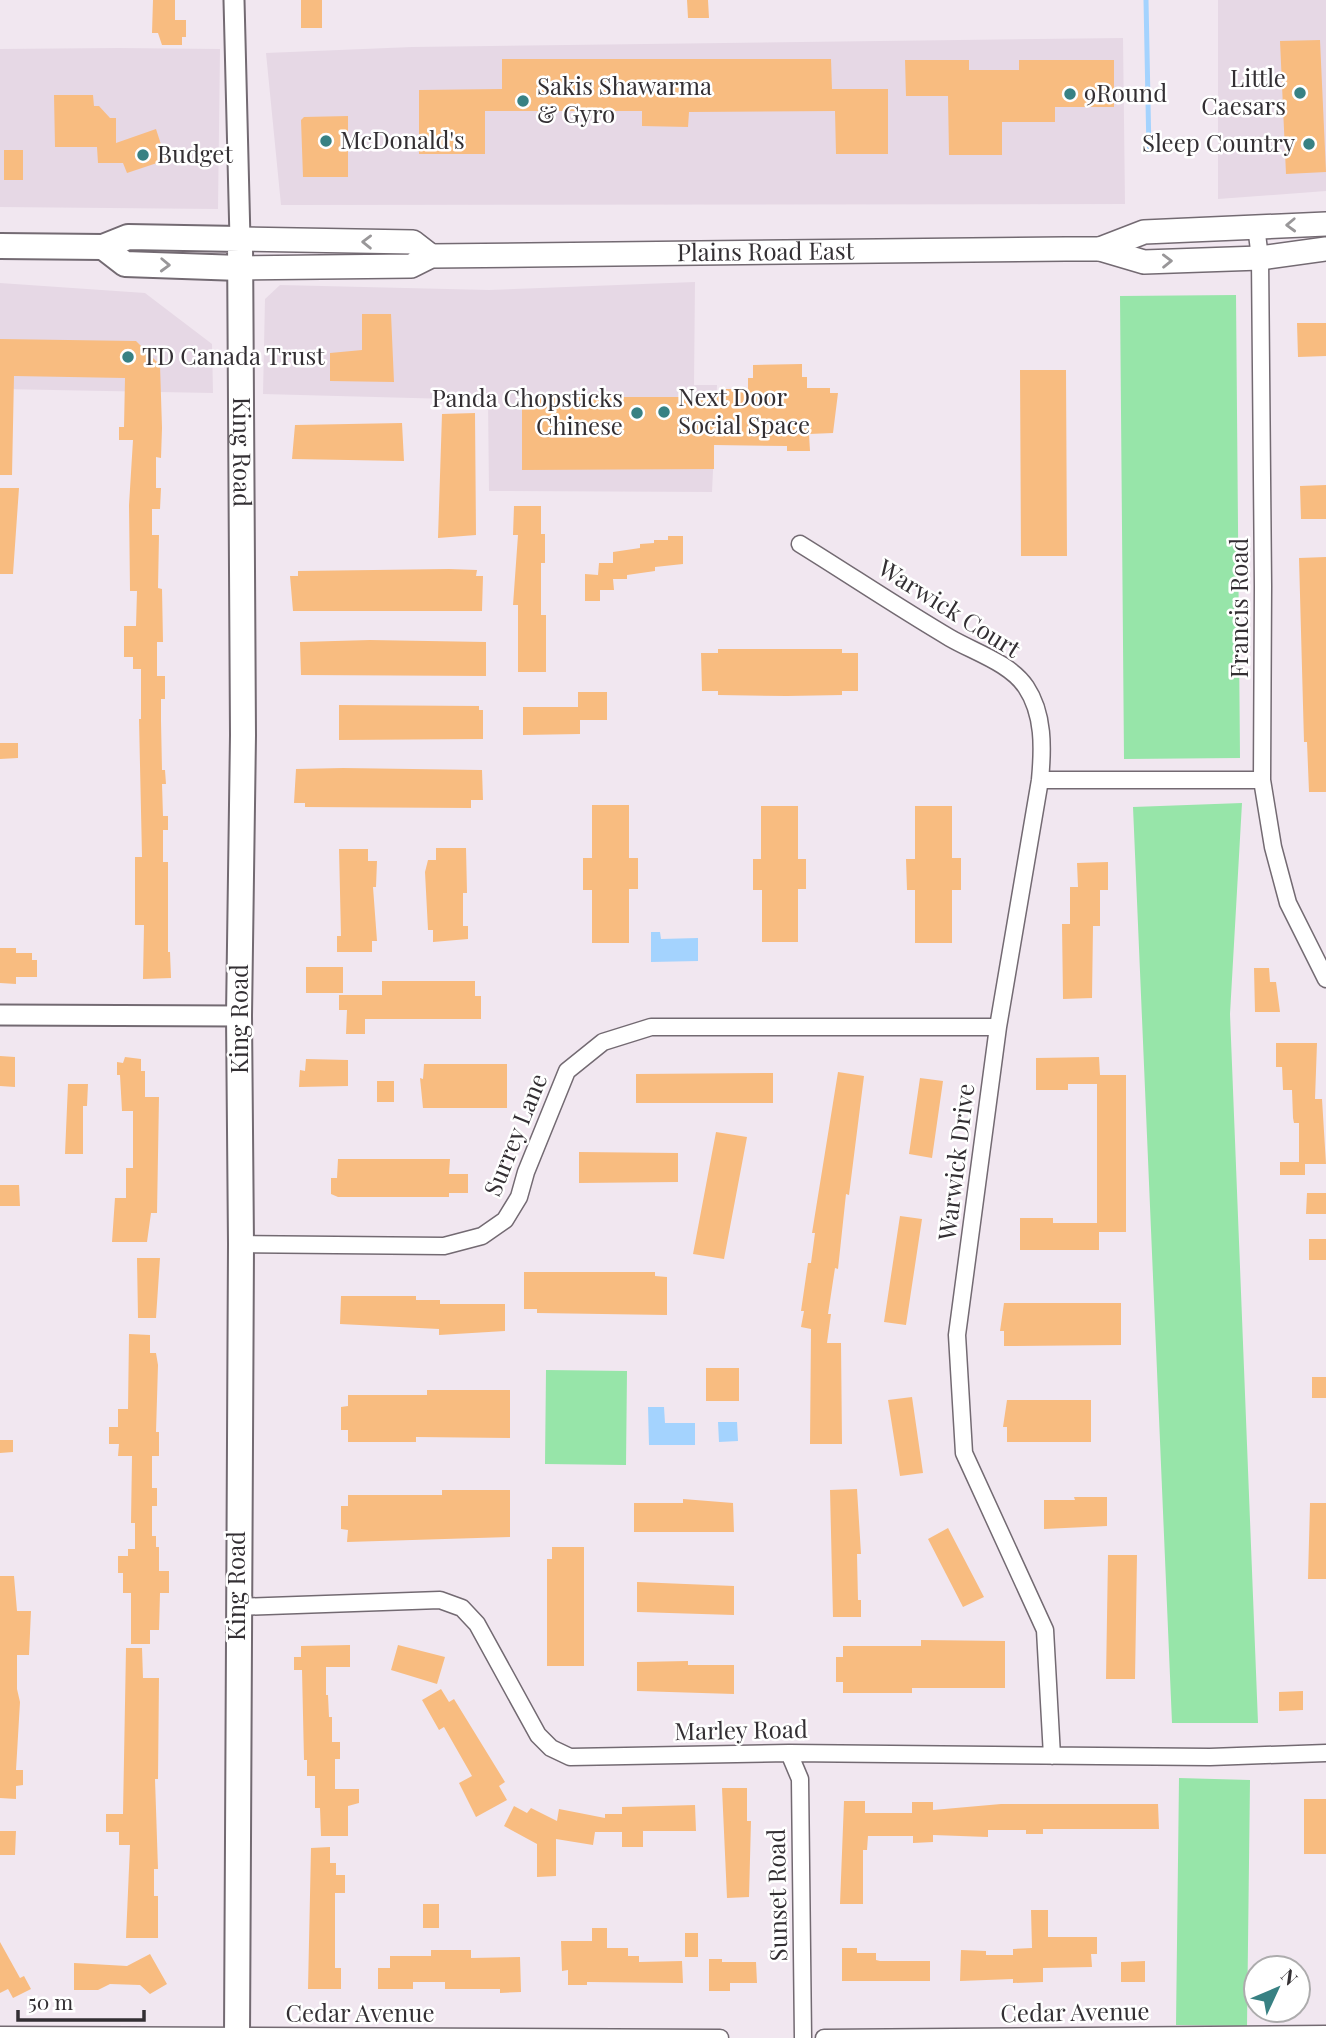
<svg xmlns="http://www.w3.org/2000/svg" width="1326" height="2038" font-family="'Playfair Display',serif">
	<rect width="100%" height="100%" fill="#f1e7f0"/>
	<path fill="#e6d8e5" d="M1218 0H1326V191L1218 199Z
		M1123 38 1125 204 281 205 266 53 412 47Z
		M118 48 220 49 218 209 0 207V49Z
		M695 282 694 385H717L712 492 489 491 488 400 263 394 265 299 280 285 489 290Z
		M0 283 145 293 212 344 213 393 0 389Z"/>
	<path fill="#97e5a9" d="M1236 295 1240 758 1124 759 1120 296Z
		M1242 803 1230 1014 1258 1723H1172L1133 807Z
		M546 1370 627 1371 626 1465 545 1464Z
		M1179 1778 1250 1780 1247 2026 1176 2025Z"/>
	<path fill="#a4d3fe" d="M651 932H660L661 939 698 938V961L651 962Z
		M648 1407H664L665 1423H695V1445H649Z
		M718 1422H737L738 1441 719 1442Z"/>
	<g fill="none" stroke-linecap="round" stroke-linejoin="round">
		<path stroke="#a4d3fe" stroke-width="5" d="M1146 0 1149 152"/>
	</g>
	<path fill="#f8bc80" d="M153 0H175V20H186V37H182V45H162L158 33H152Z
		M301 0H322V28H301Z
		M687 0H708L709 18H688Z
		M1320 40 1326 172 1286 174 1280 41Z
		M502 59H831L832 89H888V154H836L835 111 689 112 688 127 642 126V111H485V154H419V90L502 89Z
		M905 60H969V70H1019V60H1114V107H1055V122H1002V155H949L948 96H906Z
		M54 95H93L94 106H99L110 118H116V143L156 129 166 160 127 173 123 163H98L97 147H55Z
		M348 116V177H303L301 120 304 117Z
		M4 150H23V180H4Z
		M362 314H391L394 382 330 381V353L362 350Z
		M1297 323H1326V356L1298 357Z
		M0 339 136 341 160 365 162 428 161 458 156 457V488H161L160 509H152V535H159L158 588 162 589 163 642H157V676H165V699H161V721L162 770H165L166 784H162L163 816H168V830H163V862H168V952H170L171 978 143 979 144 925H135V857H142L139 719H141V669H133V657H124V626H136L137 591H130L129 505 133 440H119V427H124L125 378 14 376 12 475H0Z
		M802 364V377H807V388H830V393H838L833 433 809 434 810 451H787V446L714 445V469L522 470V397H718V394H726L725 389H748V378H753V365Z
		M1020 370H1066L1067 556H1021Z
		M475 413 476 535 438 538 442 414Z
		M402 423 404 461 292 459 295 425Z
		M1326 485V519H1301L1300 486Z
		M0 488H19L13 574H0Z
		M514 506H541V534H545V563H541V615H546V672H518V605H513L518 535H513Z
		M668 536H683V564L655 567V571L627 575V579H613L614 590H600V601H585V574L598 575 599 563H613V552L640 548V544L654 543V540H668Z
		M1326 557V792H1309L1307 742H1304L1299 558Z
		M449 569 477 570 476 576H483L482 611H293L290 576H298V571Z
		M370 640 486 642V676L301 675 300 642Z
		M718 649H842V653H858V691H842V695L787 696 718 695V691H702L701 653H718Z
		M578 692H607V720H580V734L523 735V707H578Z
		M339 705 479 706V710H483V739L339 740Z
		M0 743H18V758L0 759Z
		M343 768 482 770 483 800H471V808L305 807V803H294L296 769Z
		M592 805H629V858H638V889H629V943H592V890H583V858H592Z
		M761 806H798V859H806V889H798V942H762V890H753V859H761Z
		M915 806H952V858H961V890H952V943H915V890H907L906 859H915Z
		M436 848H466L467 893H463V926H468V939L433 942V930H428L425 872 428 860H436Z
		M339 849H368V861H377L376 887H373L377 941H372V952H337V936H341Z
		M1108 862V890H1100V926H1093L1092 998 1063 999 1062 924H1070V887H1078L1077 863Z
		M0 948H16V953H32V960H37V977H16V984L0 983Z
		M306 967H343V993H306Z
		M1254 968H1269L1270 982H1276L1280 1012H1255Z
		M382 981H475V996H481V1019H365V1034H346L347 1010H339V995H382Z
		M1276 1043H1317L1315 1099H1322L1326 1164H1305V1175H1280V1162H1299V1123H1294L1293 1118 1292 1090H1283L1282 1067H1276Z
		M0 1056 15 1057V1087L0 1086Z
		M125 1057 141 1059V1071H145V1097H159L157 1213H151L147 1242H112L115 1198H126V1168H133V1111H122L120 1075H117V1062L123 1063Z
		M1099 1057 1100 1075H1126V1232H1099V1250H1020V1218H1053V1223H1097V1084H1068V1090H1036V1058Z
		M306 1059 348 1060V1086L299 1087 300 1070 305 1071Z
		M424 1064H507V1108H423L420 1078 423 1079Z
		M838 1072 864 1076 849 1195 846 1194 838 1269 835 1268 828 1314H831L827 1343H841L842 1444H810L811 1329 801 1327 804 1311H801L808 1263H811L815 1233H812Z
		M773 1073V1103H636V1074Z
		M920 1078 943 1081 932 1158 909 1154Z
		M377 1081H394V1102H377Z
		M68 1084H88L87 1106H83V1154H65Z
		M716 1132 747 1137 724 1259 693 1254Z
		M579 1152 678 1153V1182L579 1183Z
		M338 1159H450L449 1174H468V1193H449V1197H338L331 1194V1178H337Z
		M0 1185H19L20 1206H0Z
		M1307 1193H1326V1214H1306Z
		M900 1216 922 1219 906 1325 884 1322Z
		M1309 1239H1326V1260H1309Z
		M137 1258H160L156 1318H138Z
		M524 1272H655V1276L667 1277V1315L537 1313V1309H524Z
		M341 1296H416V1300H440V1304H505V1331L439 1335V1329L340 1324Z
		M1004 1303H1121V1345L1004 1346V1331H1000Z
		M129 1334 150 1335V1353H156L158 1365 156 1432H159V1456H152V1488H157V1506H152V1536H156V1547H159V1571H169V1593H160L159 1630H150V1644H131V1593H123V1573H118V1556H128V1549H135V1523H131L132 1456H118L119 1444H109V1427H118V1409H128Z
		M706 1368H739V1401H706Z
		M1312 1377H1326V1398H1312Z
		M427 1390H510V1438L416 1437V1442H348V1430H341V1407L348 1406V1395H427Z
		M912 1397 923 1473 900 1476 888 1400Z
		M1007 1400H1091V1442H1007V1427H1003Z
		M0 1440H13V1452L0 1453Z
		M857 1489 861 1554H857L858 1600H861V1617H833L830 1490Z
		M442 1490H510V1537L347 1542 348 1530 341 1529V1506H348V1495H442Z
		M1074 1497H1107V1526L1044 1529V1500H1075Z
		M683 1499 733 1503 734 1532H634V1503H683Z
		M1310 1503H1326V1579H1308Z
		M948 1528 984 1597 963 1607 928 1539Z
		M552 1547H584V1666H547V1559H552Z
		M1108 1555H1137L1135 1679H1106Z
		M0 1576H14L17 1611H31L29 1655H17V1689L20 1702 16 1770H23V1785L16 1786V1799L0 1798Z
		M637 1582 734 1586V1615L637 1612Z
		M921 1640 1005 1641V1688H912V1693H843V1682H836V1657H843V1646H921Z
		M350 1645V1667H326V1695H328L329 1717H332V1742H340V1759H335V1789H359V1803L348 1806V1836H321L320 1808H315V1776H307V1760H304L302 1670H294V1657H301V1646Z
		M398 1645 445 1657 437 1684 391 1670Z
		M126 1648H142L143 1678H159L158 1779H155L158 1869H154V1896H158V1938H126L130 1845H119V1832H106V1814H123Z
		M688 1661V1665H734V1694L637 1691V1662Z
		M441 1689 449 1702 454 1699 505 1782 499 1786 507 1800 476 1817 459 1783 472 1776 444 1727 439 1730 422 1700Z
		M1303 1691V1710L1279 1711V1692Z
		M722 1788H747V1821H751L749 1897 727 1898Z
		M1304 1799H1326V1854H1304Z
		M844 1801H865V1813H912V1802H933V1810L1001 1804H1158L1159 1829H1043V1834H1026V1830H988V1837L933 1835V1842L913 1843V1836H868L867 1850H863V1904H840Z
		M695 1805 696 1831H643V1847H622V1832H595L593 1845 556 1839V1876L537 1877V1844L504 1826 514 1806 527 1813 531 1808 557 1821 559 1809 605 1818V1814H622V1807Z
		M0 1831H16L15 1855H0Z
		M330 1847V1863H336V1875H345V1893H335V1968H341V1989H308L311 1848Z
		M423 1904H439V1928H423Z
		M1031 1910H1048V1937H1097V1954H1091L1092 1967 1043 1968V1982L1013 1983V1979L960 1981 961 1950 986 1951V1955H1013V1949L1032 1948Z
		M592 1928H607V1948H628V1956H639V1962L682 1961 683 1983 587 1982V1985H568V1970L562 1971 561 1941H592Z
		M685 1933H698V1957H685Z
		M0 1942 20 1978 24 1976 31 1989 13 1998 8 1989 0 1993Z
		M842 1948H857V1953H876V1960L880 1961H930V1981H842Z
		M431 1950H471V1958L520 1957 521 1992 500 1993V1989H445V1982H413V1989H378V1968H390V1956H431Z
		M150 1954 167 1984 150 1994 140 1985 110 1984 98 1990H74V1963L127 1966Z
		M709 1959H722V1962H756L757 1983H730V1991H709Z
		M1145 1961V1982H1121V1962Z"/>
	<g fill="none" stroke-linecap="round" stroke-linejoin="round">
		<g stroke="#736a72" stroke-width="19">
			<path id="minor" d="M1256 226 1260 258 1263 586 1262 780 1273 847 1288 903 1326 979
				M800 544C850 575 899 608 950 638 974 652 1010 663 1026 687 1044 714 1043 748 1040 780L998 1027 957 1335 964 1453 1045 1630 1052 1756
				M1040 780H1262
				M241 1244 444 1246 482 1236 505 1220 519 1197 526 1172 567 1071 603 1042 651 1027H998
				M237 1607 440 1600 462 1608 477 1624 538 1735 551 1748 570 1757 789 1753 1210 1757 1326 1753
				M789 1753 800 1779 803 2038
				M0 2035 720 2038
				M824 2038 1326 2034"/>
		</g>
		<g stroke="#736a72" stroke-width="23">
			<path id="tertiary" d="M234 0 240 239
				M0 1015 239 1016"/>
		</g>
		<g stroke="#736a72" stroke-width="26">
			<g id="secondary">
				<path d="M240 239 413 242 431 256"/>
				<path d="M1100 249 1144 232 1326 224"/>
				<path id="s1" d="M240 268 411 266 431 256 1066 249H1100L1144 262 1260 258 1326 249"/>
			</g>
		</g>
		<g stroke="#736a72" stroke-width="28">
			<g id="primary">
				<path id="s2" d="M0 246 103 247 128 237 240 239 243 735 239 1016 241 1244 237 2038"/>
				<path d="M103 247 125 264 240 268"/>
			</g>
		</g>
		<use href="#minor" stroke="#fff" stroke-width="16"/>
		<use href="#tertiary" stroke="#fff" stroke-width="19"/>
		<use href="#secondary" stroke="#fff" stroke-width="23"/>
		<use href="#primary" stroke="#fff" stroke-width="24"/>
	</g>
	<defs><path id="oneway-chevron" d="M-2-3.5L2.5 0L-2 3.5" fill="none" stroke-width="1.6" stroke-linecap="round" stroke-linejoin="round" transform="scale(1.75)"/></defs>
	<g stroke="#999799">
		<use href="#oneway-chevron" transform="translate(1291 225) rotate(178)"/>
		<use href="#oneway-chevron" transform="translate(367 242) rotate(-179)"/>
		<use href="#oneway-chevron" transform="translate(1167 261) rotate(-1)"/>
		<use href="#oneway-chevron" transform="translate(165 265) rotate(2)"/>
	</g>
	<g fill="#388183" stroke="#fff" stroke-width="2.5">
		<circle cx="1300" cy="93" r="7"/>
		<circle cx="1070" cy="94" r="7"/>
		<circle cx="523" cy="101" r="7"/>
		<circle cx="326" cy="141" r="7"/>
		<circle cx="1309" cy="144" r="7"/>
		<circle cx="143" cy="155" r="7"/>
		<circle cx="128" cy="357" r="7"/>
		<circle cx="664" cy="412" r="7"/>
		<circle cx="637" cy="413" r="7"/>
	</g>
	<g text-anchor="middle" stroke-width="5" stroke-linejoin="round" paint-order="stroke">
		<g font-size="24" fill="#332f33" stroke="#fff" text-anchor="start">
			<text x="1286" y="87" text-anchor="end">Little<tspan x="1286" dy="28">Caesars</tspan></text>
			<text x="537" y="95">Sakis Shawarma<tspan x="537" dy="28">&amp; Gyro</tspan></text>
			<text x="1084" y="102">9Round</text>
			<text x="340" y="149">McDonald's</text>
			<text x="1295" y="152" text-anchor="end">Sleep Country</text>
			<text x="157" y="163">Budget</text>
			<text x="142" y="365">TD Canada Trust</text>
			<text x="678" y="406">Next Door<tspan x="678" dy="28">Social Space</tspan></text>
			<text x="623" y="407" text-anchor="end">Panda Chopsticks<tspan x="623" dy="28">Chinese</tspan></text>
		</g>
		<g font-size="24" fill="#332f33" stroke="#fff">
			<text dy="8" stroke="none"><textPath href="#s1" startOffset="528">Plains Road East</textPath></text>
			<text dy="8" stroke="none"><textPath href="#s2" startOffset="455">King Road</textPath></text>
			<text transform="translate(1240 608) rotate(-90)" y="8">Francis Road</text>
			<text transform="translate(949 609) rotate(32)" y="8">Warwick Court</text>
			<text transform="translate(240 1019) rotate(-90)" y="8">King Road</text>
			<text transform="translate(516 1135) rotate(-68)" y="8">Surrey Lane</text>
			<text transform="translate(957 1162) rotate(-83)" y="8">Warwick Drive</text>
			<text transform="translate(237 1586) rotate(-90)" y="8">King Road</text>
			<text transform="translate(741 1731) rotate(-1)" y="8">Marley Road</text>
			<text transform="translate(778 1895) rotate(-91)" y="8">Sunset Road</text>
			<text transform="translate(1075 2013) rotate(-1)" y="8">Cedar Avenue</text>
			<text x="360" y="2022">Cedar Avenue</text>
		</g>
	</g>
	<g transform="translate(1277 1989) rotate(46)"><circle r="33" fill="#ffffff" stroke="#adacad" stroke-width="2"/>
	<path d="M0-5L12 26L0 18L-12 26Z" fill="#388183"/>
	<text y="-10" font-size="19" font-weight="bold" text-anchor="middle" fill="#332f33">N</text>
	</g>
	<path d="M18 2010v10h126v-10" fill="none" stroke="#332f33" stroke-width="3.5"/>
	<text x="28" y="2010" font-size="21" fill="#332f33" stroke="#ffffff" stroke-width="5" paint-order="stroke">50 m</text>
</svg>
